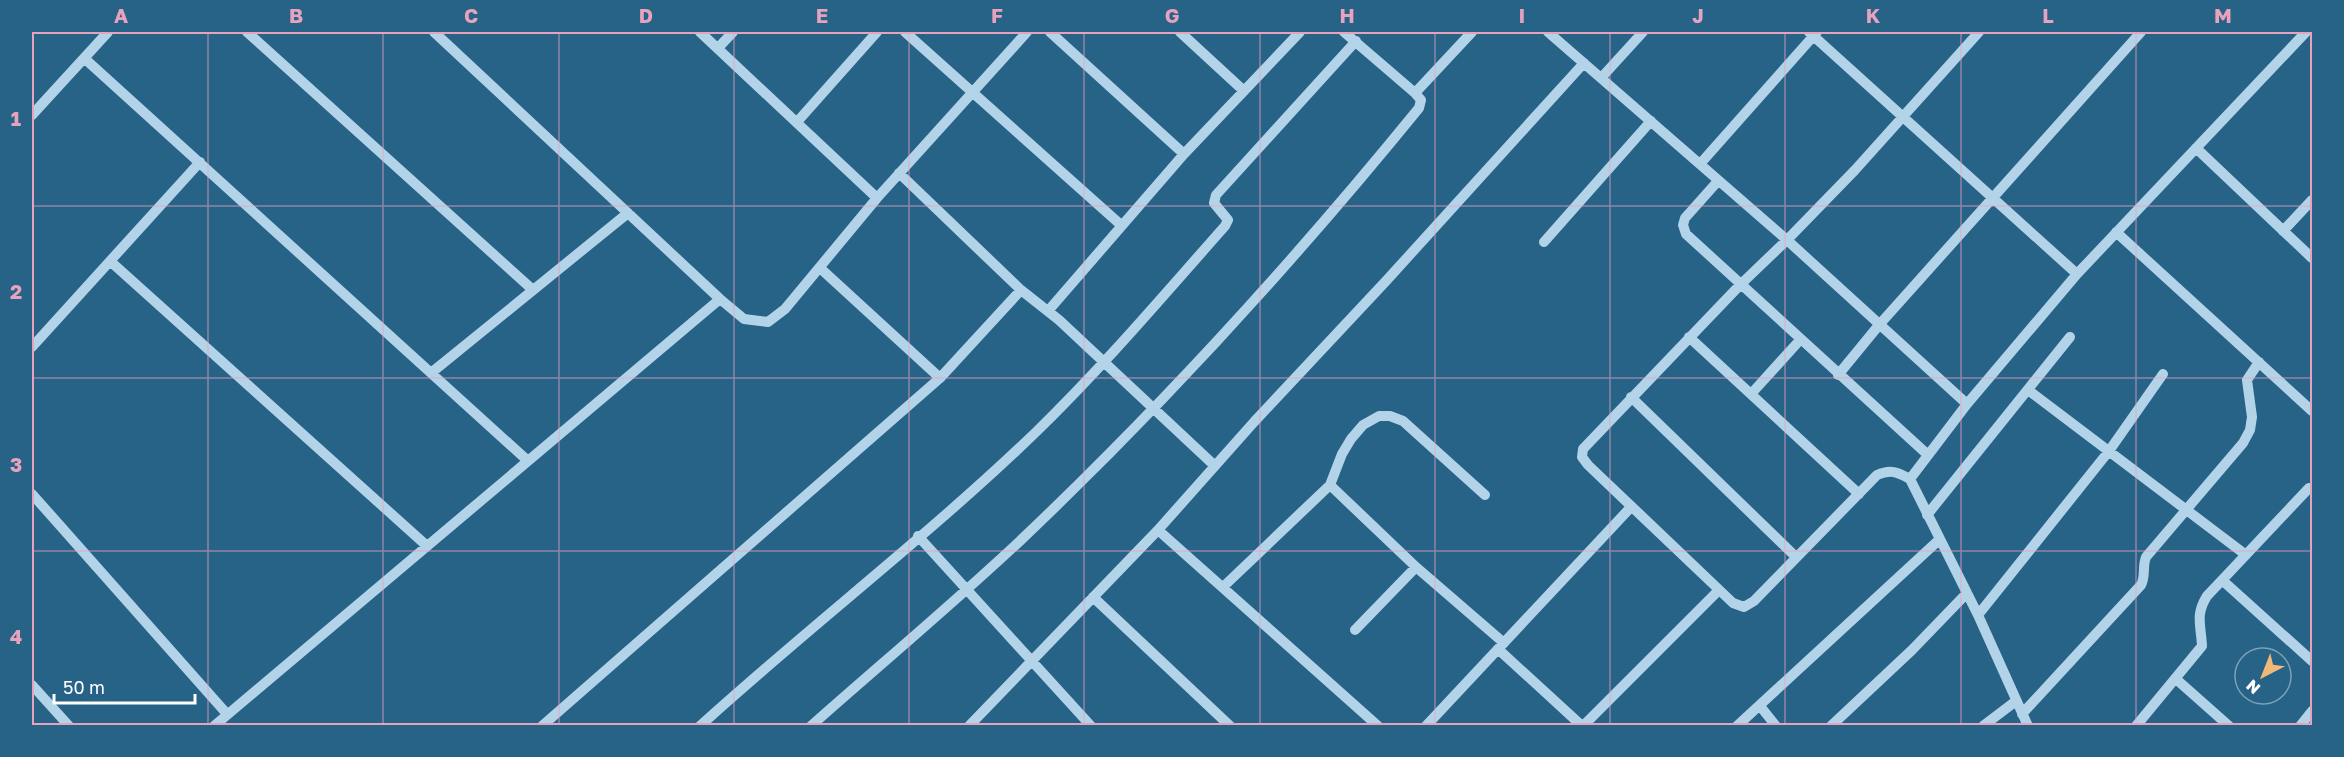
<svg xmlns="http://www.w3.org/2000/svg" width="2344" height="757" font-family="'Golos Text',sans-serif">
	<rect width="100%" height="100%" fill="#276287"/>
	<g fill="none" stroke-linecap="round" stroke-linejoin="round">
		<path stroke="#b3d4e8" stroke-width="10" d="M247 32 533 290
			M434 32 720 299 744 319 768 322 785 309 877 198 1027 32
			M700 32 877 198
			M905 32 1121 225
			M1050 32 1184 154
			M1180 32 1244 91
			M1548 32 1787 240 1967 404
			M1809 32 2077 274
			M1979 32 1855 170 1787 240 1740 285 1583 449 1582 457 1588 465 1733 603 1744 607 1754 601 1877 475C1891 469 1897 472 1910 479L1967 404 2077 274 2306 32
			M718 48 733 32
			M84 58 528 461
			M1601 78 1643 32
			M1415 93 1472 32
			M32 115 108 32
			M797 122 877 32
			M2196 148 2312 258
			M1700 164 1817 32
			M899 173 1021 290 1059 320 1215 466
			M1718 181 1685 218 1683 225 1686 234 1928 455
			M2283 231 2312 200
			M2116 232 2312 411
			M1544 242 1651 121
			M110 261 427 546
			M820 268 940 378
			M1048 311 1184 154 1300 32
			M1689 337 1859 494
			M32 347 200 162
			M431 373 628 213
			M1838 375 1879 325 2141 32
			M2028 390 2246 555
			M1751 394 1800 340
			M1631 397 1796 557
			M1910 479 1978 615 2028 726
			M1330 485 1416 567 1504 643
			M32 494 227 714
			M1927 515 2070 337
			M1158 530 1378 726
			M918 536 1091 726
			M2222 580 2312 661
			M1223 587 1330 485 1342 454 1351 439 1363 425 1379 416H1390L1403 421 1485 495
			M1093 597 1230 726
			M1978 615 2109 451 2163 374
			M1355 630 1416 567
			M1498 649 1582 726
			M2176 679 2229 726
			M32 685 69 726
			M1760 706 1776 726
			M2022 714 2141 585C2146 576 2142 567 2146 557L2243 443 2250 430 2252 417 2247 380 2259 362
			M214 726 720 299
			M542 726 940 378 1021 290
			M700 726C810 626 928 536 1035 433 1102 368 1163 296 1225 226L1228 220 1214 203 1216 195 1356 41
			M811 726C882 663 954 603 1022 539 1164 404 1296 259 1419 108L1421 100 1415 93 1344 32
			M969 726 1158 530 1254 422 1386 281 1584 63
			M1426 726 1631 507
			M1583 726 1719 590
			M1737 726 1940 539
			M1831 726 1912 650 1967 593
			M1983 726 2016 701
			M2136 726 2202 646C2201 625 2195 615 2207 596L2309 488
			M2300 726 2312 711"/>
	</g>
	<path fill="none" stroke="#e7a3bd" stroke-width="1.5" stroke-opacity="0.55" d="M208 32V726M383 32V726M559 32V726M734 32V726M909 32V726M1084 32V726M1260 32V726M1435 32V726M1610 32V726M1785 32V726M1961 32V726M2136 32V726M32 206H2312M32 378H2312M32 551H2312"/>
	<rect width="2344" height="757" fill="none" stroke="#276287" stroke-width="66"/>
	<g transform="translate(2263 676) rotate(222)"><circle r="28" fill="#276287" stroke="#7da1b7" stroke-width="1.5"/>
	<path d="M0-4.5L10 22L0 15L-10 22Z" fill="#f0b978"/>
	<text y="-9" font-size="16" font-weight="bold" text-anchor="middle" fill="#ffffff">N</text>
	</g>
	<path d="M54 694v9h141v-9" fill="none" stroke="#ffffff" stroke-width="3"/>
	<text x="63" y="694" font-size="18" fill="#ffffff" stroke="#276287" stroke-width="4.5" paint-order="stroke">50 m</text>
	<rect x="33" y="33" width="2278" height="691" fill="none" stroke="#e7a3bd" stroke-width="2"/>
	<g font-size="20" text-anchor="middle" font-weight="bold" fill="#e7a3bd">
		<text x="121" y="23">A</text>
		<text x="296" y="23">B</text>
		<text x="471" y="23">C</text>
		<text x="646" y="23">D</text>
		<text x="822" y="23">E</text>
		<text x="997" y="23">F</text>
		<text x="1172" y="23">G</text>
		<text x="1347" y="23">H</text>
		<text x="1522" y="23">I</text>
		<text x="1698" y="23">J</text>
		<text x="1873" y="23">K</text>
		<text x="2048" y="23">L</text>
		<text x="2223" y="23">M</text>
		<text x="16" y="126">1</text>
		<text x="16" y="299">2</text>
		<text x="16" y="472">3</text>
		<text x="16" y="644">4</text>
	</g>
</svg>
